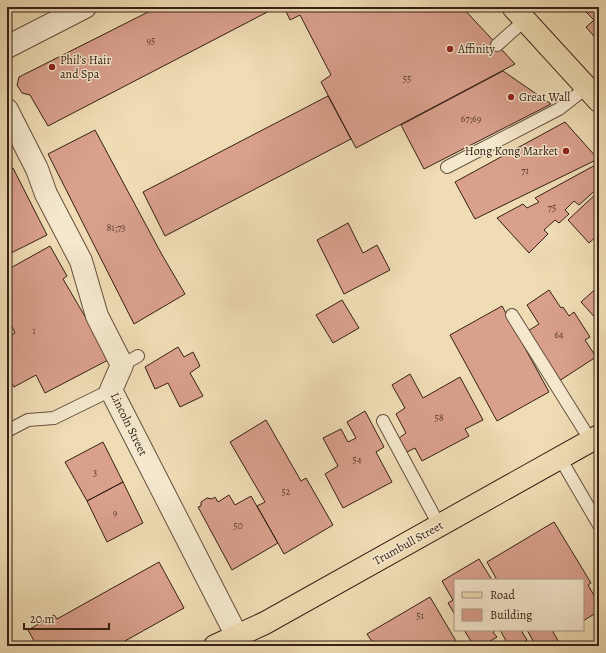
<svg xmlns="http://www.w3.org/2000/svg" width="606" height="653" font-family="Alegreya,serif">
	<rect width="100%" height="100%" fill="#efdcb4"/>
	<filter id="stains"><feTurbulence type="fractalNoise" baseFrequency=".005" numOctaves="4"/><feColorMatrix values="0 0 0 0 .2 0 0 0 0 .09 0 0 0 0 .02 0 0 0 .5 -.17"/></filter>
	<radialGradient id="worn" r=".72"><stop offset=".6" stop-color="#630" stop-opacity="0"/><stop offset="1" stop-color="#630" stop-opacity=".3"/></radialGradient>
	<path fill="#d9a08c" stroke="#362015" d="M158 7H277L48 126 30 95 22 93 17 85 19 77Z
		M284 7H462L515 64 356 148 321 82 331 75 300 15 290 20Z
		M581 7H599V16L594 20Z
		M599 16V42L586 27Z
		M503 71 551 104 424 169 401 125Z
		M328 96 351 139 165 236 143 192Z
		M565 122 598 159 475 219 455 182Z
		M95 130 161 253 185 294 134 324 48 154Z
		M599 163V187L579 205 574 201 565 210 569 214 559 223 555 220 544 230 548 234 529 253 497 218 523 204 527 208 539 202 535 198Z
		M13 168 47 235 7 255V171Z
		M599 191V234L589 243 568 220Z
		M348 223 363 253 377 245 390 270 344 294 317 240Z
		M50 246 67 276 63 279 110 359 45 393 36 375 14 387 11 382 7 384V337L15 333 7 316V270Z
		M599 286V322L581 302Z
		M549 290 561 308 563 307 569 316 574 312 590 337 585 340 596 357 559 381 528 331 539 324 527 305Z
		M342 300 359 328 333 343 316 315Z
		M502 306 549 392 497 421 450 335Z
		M178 347 184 357 193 352 200 366 190 373 203 396 180 407 168 383 155 389 145 367Z
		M410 374 423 398 460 377 483 420 465 429 469 436 422 461 415 448 407 452 399 438 406 433 396 414 405 408 392 385Z
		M365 411 384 447 376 452 392 482 343 508 325 474 338 466 323 438 341 429 348 442 356 438 347 422Z
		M266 420 301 481 306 478 333 525 284 554 257 506 265 502 230 442Z
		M103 442 123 482 87 501 65 462Z
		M123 482 143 523 107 542 87 501Z
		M229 495 235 505 251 496 278 543 232 570 198 507 201 506V502L207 498 212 499 215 497 218 502Z
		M554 522 591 583 588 585 599 604V611L583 621V580H497L487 562Z
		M479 559 492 580H455V615L448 603 453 600 442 581Z
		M159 562 184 608 116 646H37L28 630 54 615 57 619Z
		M430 597 456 641 446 646H375L367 634Z
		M464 630H496L493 632 497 637 482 646H474Z
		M500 630H521L527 640 517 646H509Z
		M527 630H552L561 646H536Z
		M341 641 344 646H331Z"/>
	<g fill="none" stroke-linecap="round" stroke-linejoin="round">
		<g stroke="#644f3d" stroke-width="14">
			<path id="lane" d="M497 45 525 20
				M447 167 559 109 586 88
				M512 315 591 441
				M122 365 138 356
				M383 421 439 525
				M7 431 28 420 54 418 111 390
				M560 458 599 525"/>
		</g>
		<g stroke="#644f3d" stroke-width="24">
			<path id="street" d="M7 47 85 7
				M7 110 37 169 46 194 81 261 97 316 122 365 111 390 242 646"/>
		</g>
		<g stroke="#362015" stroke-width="24">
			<path id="primary" d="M513 7 599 101
				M215 646 265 623 599 436"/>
		</g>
		<use href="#lane" stroke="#f5e8ce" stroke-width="12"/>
		<use href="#street" stroke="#f5e8ce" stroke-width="22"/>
		<use href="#primary" stroke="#efdcb4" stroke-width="22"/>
	</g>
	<g fill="#8f2418" stroke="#f5e8ce" stroke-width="1.5">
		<circle cx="450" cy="49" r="4"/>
		<circle cx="52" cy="67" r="4"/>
		<circle cx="511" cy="97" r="4"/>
		<circle cx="566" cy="151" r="4"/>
	</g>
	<g text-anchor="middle" stroke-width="3" stroke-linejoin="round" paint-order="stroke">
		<g font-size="10" fill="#5f4033">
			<text x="151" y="44">95</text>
			<text x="407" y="82">55</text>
			<text x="471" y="122">67;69</text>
			<text x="525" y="174">71</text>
			<text x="552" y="211">75</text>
			<text x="116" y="231">81;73</text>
			<text x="34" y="334">1</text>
			<text x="559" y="338">64</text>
			<text x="439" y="421">58</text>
			<text x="357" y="463">54</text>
			<text x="95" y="476">3</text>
			<text x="286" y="495">52</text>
			<text x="115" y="516">9</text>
			<text x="238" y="529">50</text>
			<text x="420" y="619">51</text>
		</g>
		<g font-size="12" fill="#362015" stroke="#f5e8ce" text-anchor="start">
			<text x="458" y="53">Affinity</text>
			<text x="60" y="64">Phil's Hair<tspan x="60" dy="14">and Spa</tspan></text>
			<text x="519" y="101">Great Wall</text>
			<text x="558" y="155" text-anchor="end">Hong Kong Market</text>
		</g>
		<g font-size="12" fill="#362015" stroke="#f5e8ce">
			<text transform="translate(129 424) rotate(64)" y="4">Lincoln Street</text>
			<text transform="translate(408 543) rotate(-29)" y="4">Trumbull Street</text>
		</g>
	</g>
	<rect width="606" height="653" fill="none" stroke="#efdcb4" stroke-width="24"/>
	<rect x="8" y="8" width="590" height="637" fill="none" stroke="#362015" stroke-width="2"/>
	<rect x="12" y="12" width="582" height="629" fill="none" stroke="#362015"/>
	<rect x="454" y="579" width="130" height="52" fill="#f5e8ce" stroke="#a99884"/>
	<rect x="462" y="592" width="20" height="6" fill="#efdcb4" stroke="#a99884"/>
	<text x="490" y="599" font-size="12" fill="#362015">Road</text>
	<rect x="462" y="609" width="20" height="12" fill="#d9a08c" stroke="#a99884"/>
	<text x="490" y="619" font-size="12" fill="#362015">Building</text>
	<path d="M24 623v6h85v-6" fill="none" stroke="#362015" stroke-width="2"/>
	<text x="30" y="623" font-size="12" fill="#362015" stroke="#f5e8ce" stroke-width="3" paint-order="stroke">20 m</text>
	<rect width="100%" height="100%" filter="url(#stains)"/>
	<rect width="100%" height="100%" fill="url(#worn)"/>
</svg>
